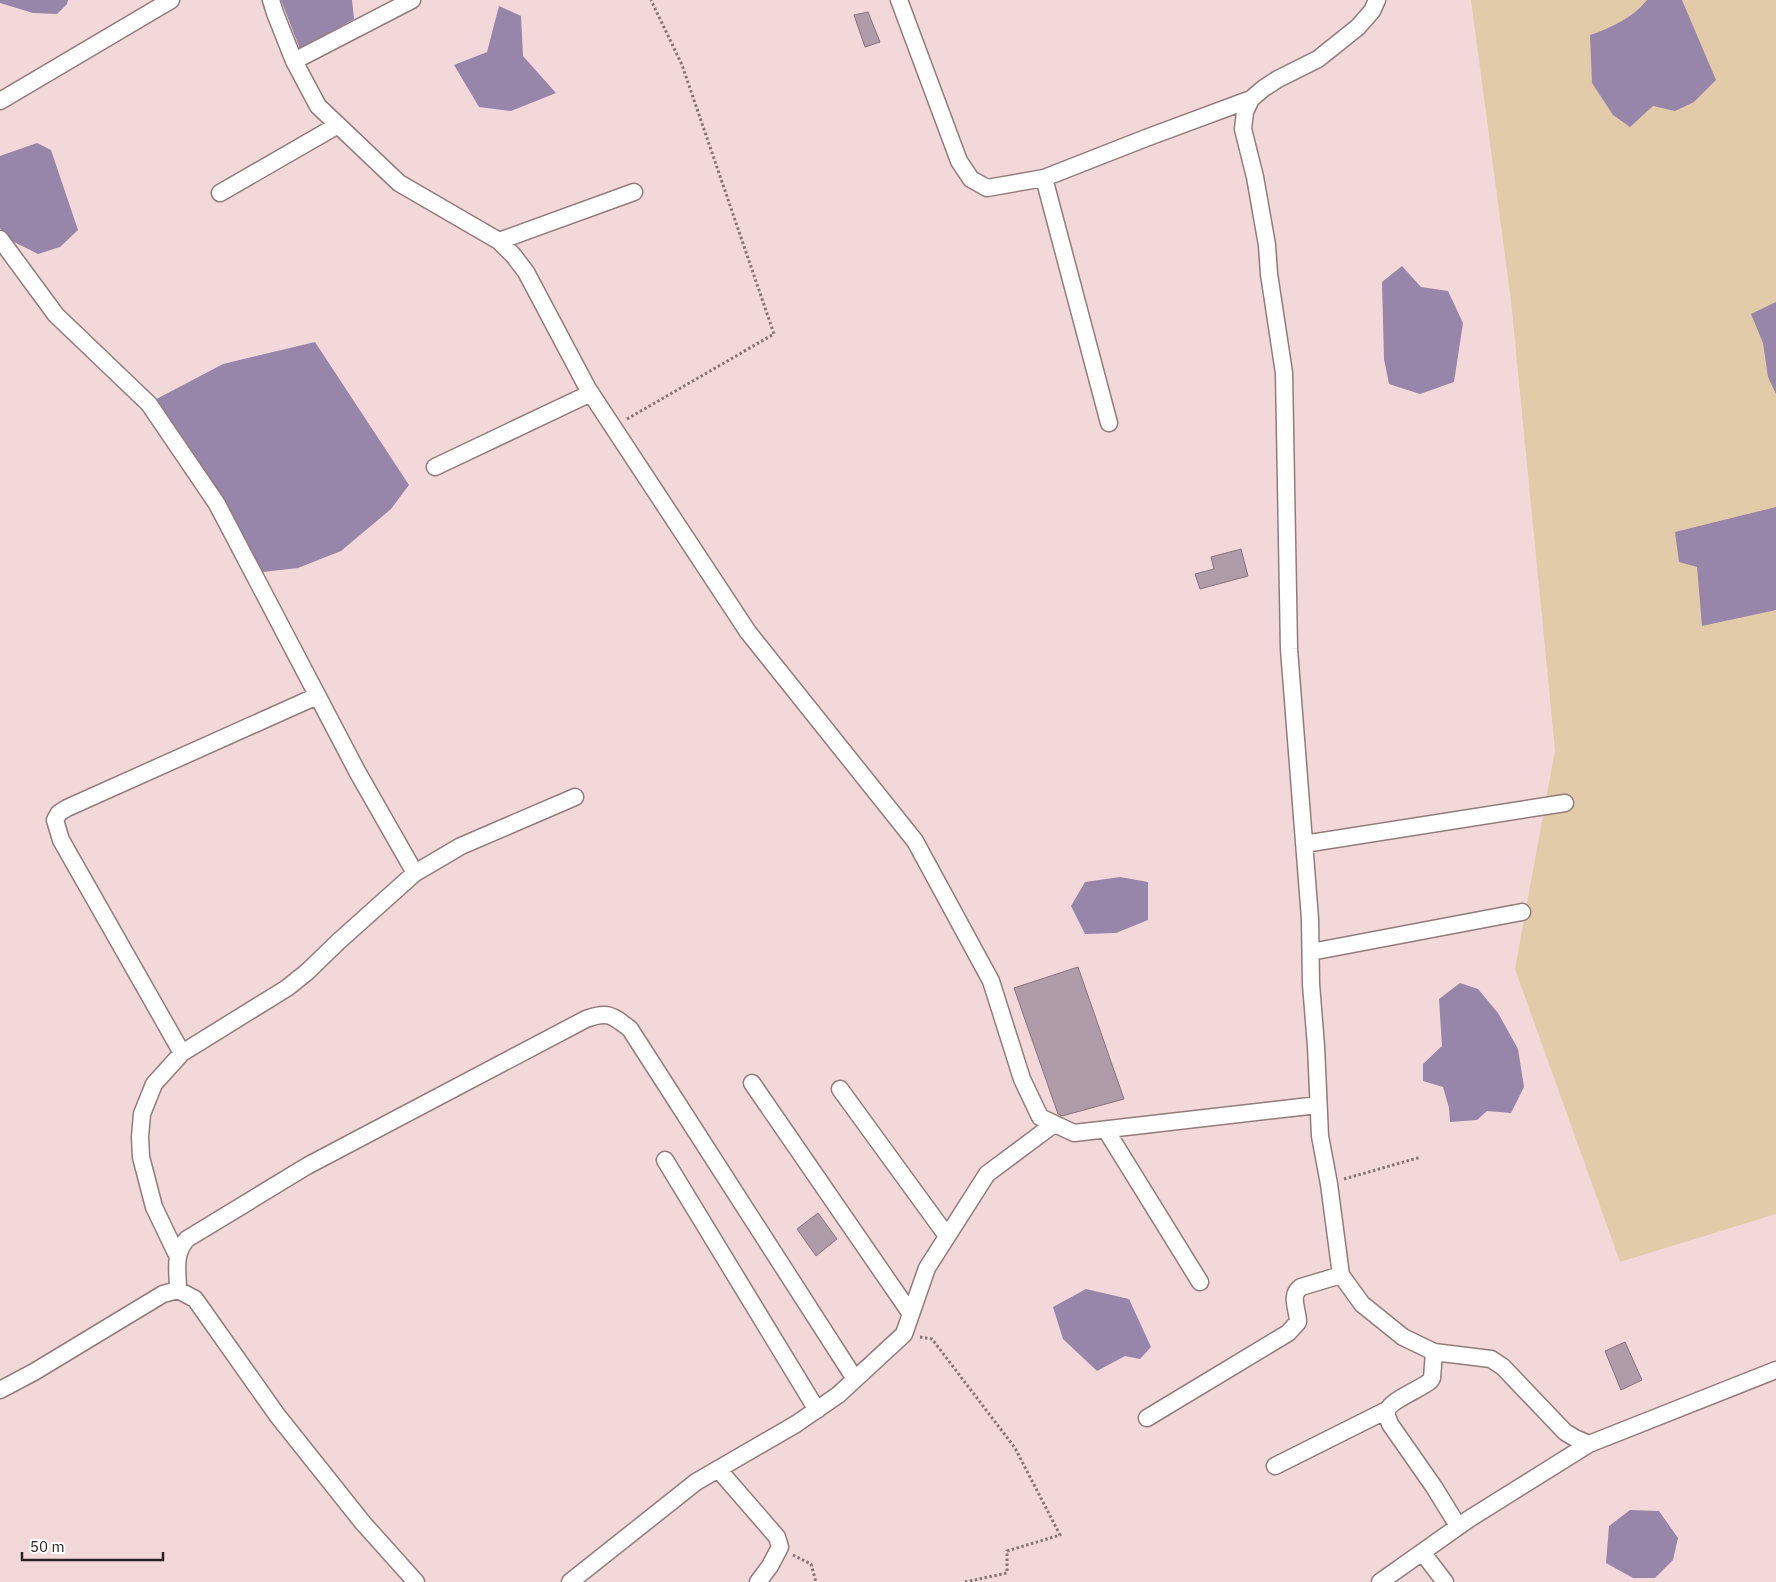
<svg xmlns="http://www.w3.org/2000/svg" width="1776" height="1582" font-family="'IBM Plex Sans',sans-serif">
	<rect width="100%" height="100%" fill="#f3d8da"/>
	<path fill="#e2cba9" d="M1471 0H1776V1214L1620 1262 1515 969 1555 750 1511 301Z"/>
	<path fill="#9785aa" d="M0 0H68L67 4 57 14 33 13 0 3Z
		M281 0H352L354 19 300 49Z
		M1647 0H1682L1716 80 1694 102 1675 111 1653 106 1630 127 1613 115 1592 83 1590 35C1611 28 1634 17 1647 0Z
		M499 6 521 16 523 56 556 93 511 111 479 107 454 65 487 52Z
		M37 143 51 150 78 230 60 247 38 254 6 238 0 228V156Z
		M1402 266 1421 287 1448 291 1463 323 1454 382 1420 394 1389 384 1384 359 1382 282Z
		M1776 302V394L1768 377 1763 343 1751 314Z
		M315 342 409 485 391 509 341 551 298 568 253 573 147 404 223 364Z
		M1776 507V610L1702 626 1697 567 1679 562 1675 532Z
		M1120 877 1148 882V920L1116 933 1085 934 1071 906 1085 882Z
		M1460 983 1478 989 1498 1013 1518 1049 1524 1087 1511 1113 1487 1111 1477 1120 1450 1122 1449 1108 1443 1087 1423 1081V1064L1442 1046 1439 999Z
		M1086 1289 1129 1299 1151 1347 1140 1359 1125 1356 1097 1371 1063 1339 1053 1307Z
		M1630 1510 1659 1511 1678 1538 1673 1560 1655 1578H1633L1606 1563 1609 1526Z"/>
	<path fill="#b09ca9" stroke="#85727e" d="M868 12 880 42 865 47 854 15Z
		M1241 549 1248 576 1200 589 1195 574 1214 569 1211 557Z
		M1078 967 1124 1099 1062 1116 1058 1114 1014 988Z
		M818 1213 837 1239 816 1256 797 1229Z
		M1625 1342 1642 1380 1621 1390 1605 1351Z"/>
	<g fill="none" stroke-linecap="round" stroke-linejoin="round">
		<g stroke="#937b7d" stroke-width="19">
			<path id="minor" d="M271 0 275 13 294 61 318 106 399 183 499 241 513 255 526 272 588 389 748 632 915 841 991 981 1022 1079 1040 1117 1074 1133 1318 1105
				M899 0 959 161 971 179 987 188 1044 178 1146 138 1251 99
				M1377 0 1372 11 1358 27 1318 59 1278 79 1264 88 1251 99 1245 112 1243 129 1255 177 1267 245 1269 274 1284 373 1289 649 1310 919 1311 984 1316 1046 1320 1136 1329 1184 1341 1275 1362 1304 1403 1337 1434 1352 1491 1359 1503 1367 1565 1432 1575 1438 1589 1444
				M294 61 412 0
				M0 101 171 0
				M1044 178 1109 423
				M220 193 338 125
				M0 239 56 315 149 404 217 504 358 773 415 873
				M499 241 634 192
				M435 467 591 393
				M1304 844 1565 803
				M1311 952 1522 912
				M182 1053 61 840 55 820 59 813 67 808 317 696
				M752 1083 911 1314
				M840 1089 947 1236
				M1106 1130 1200 1282
				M665 1160 817 1410
				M177 1255 154 1207 141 1157 140 1137 142 1114 154 1084 182 1053 287 988 307 972 339 941 415 873 461 846 575 797
				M178 1290C178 1270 173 1255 187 1239L307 1166 586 1019C608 1011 612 1015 630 1029L855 1379
				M1434 1352 1432 1378 1430 1381C1421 1389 1388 1401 1387 1412 1386 1416 1389 1420 1390 1424L1434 1487 1458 1526
				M0 1390 34 1372 163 1294 178 1290 195 1299 277 1415 363 1523 416 1582
				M1147 1418 1288 1333 1298 1322C1298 1310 1289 1295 1301 1287L1341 1275
				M1275 1466 1387 1410
				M718 1469 777 1537 780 1547 770 1566 758 1582
				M1422 1552 1445 1582
				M570 1582 696 1482 796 1424 838 1395 904 1334 927 1268 987 1174 1054 1124
				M1380 1582 1469 1519 1589 1444 1776 1370"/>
		</g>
		<path stroke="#867476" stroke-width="3" stroke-dasharray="2.5 2.5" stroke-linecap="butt" d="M627 419 774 334 682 65 651 0
			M1344 1179 1421 1157
			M920 1337 932 1339 1015 1448 1060 1535 1007 1551V1573L965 1582
			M793 1555 811 1564 816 1582"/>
		<use href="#minor" stroke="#fff" stroke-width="16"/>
	</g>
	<path d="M22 1552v8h141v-8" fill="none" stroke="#2b2122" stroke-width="2.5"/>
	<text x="30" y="1552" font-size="15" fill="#2b2122" stroke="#ffffff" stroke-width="4" paint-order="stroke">50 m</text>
</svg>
